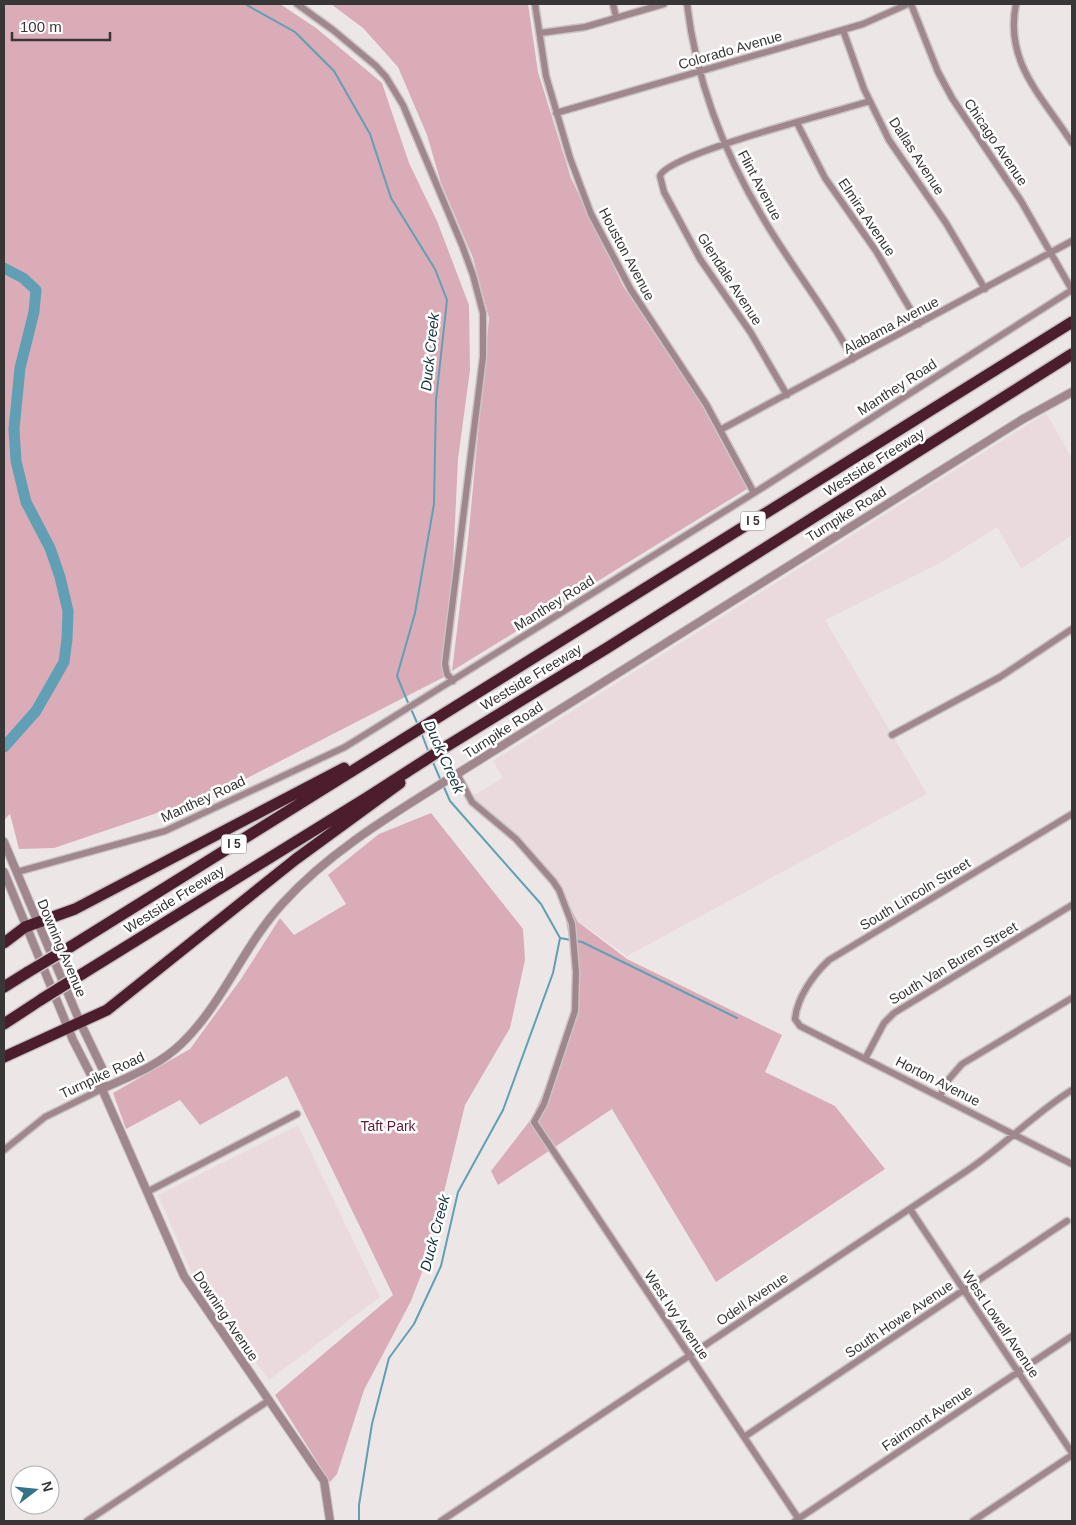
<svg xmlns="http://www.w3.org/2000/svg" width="1076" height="1525" font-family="Arial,sans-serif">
	<rect width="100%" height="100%" fill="#ede6e7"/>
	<path fill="#eadade" d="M1046 413 1072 458V535L1021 569 997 527 942 562 825 620 927 794 627 956 579 922 552 876 467 799 503 778 493 761Z
		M298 1125 380 1297 269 1380 192 1274 158 1195Z"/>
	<path fill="#daacb8" d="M4 4H280L316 28 382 83 409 163 437 221 469 305 470 370 458 459 451 608 444 677 222 791 54 848 19 849 10 814 4 820Z
		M331 4H528L538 72 571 178 623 286 699 400 747 489 452 671 468 540 489 318 473 258 441 183 427 135 398 67 363 28Z
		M431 813 523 929 525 960 510 1028 465 1105 429 1254 411 1301 364 1390 337 1474 330 1482 275 1395 393 1295 287 1076 200 1125 180 1100 126 1129 113 1093 190 1049 241 979 280 918 294 935 346 904 328 875 379 834Z
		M560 888 578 922 627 959 782 1035 765 1072 835 1106 885 1169 716 1282 612 1109 498 1185 491 1171 532 1118 567 1039 577 982Z"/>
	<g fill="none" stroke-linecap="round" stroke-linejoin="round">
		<path stroke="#619fb5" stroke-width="2" d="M245 4 295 32 334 71 370 134 391 198 435 269 447 300 436 400 434 504 415 613 397 676 409 705
			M411 709 418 725
			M421 732 429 753
			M432 760 441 781
			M560 938 582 942 737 1018
			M359 1521V1505L372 1424 389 1358 414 1324 441 1266 458 1192 503 1110 553 973 560 938 541 904 450 801 443 785"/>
		<path stroke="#619fb5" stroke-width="11" d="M4 268 23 278 36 290 34 312 20 368 14 429 16 461 26 502 50 548 60 577 68 611 67 639 64 662 36 711 4 747"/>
		<g stroke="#c9c3c4" stroke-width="9">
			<path id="minor" d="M297 4 333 30 376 66 386 77 403 105 462 245 473 275 483 313V357L445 664 447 674 453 681
				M535 4 546 76 570 158 591 214 631 290 706 404 754 493
				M613 4 616 17
				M687 4C696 79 724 153 763 218 791 266 826 309 853 359
				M911 4 938 72 952 98 1021 201 1072 290
				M1016 4C1004 63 1043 97 1072 143
				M843 30 864 89 889 140 946 223 985 289
				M540 33 585 27 664 4
				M556 113 863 24 908 4
				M797 123 825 178 876 251 919 324
				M787 395 751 333 700 259 664 192 660 176C667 154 839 111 870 101
				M720 430 1072 241
				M892 735 1000 677 1072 629
				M455 775 457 774 472 802 516 839 553 881 559 890 572 924 576 972 575 1011 544 1104 534 1122 800 1521
				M1072 814 829 960C814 974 797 997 795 1019L800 1026 1072 1164
				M17 872 165 831 345 747 754 493 1072 290
				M865 1059 884 1023 894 1013 1072 905
				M940 1096 949 1079 962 1064 1072 998
				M4 1150 45 1117 102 1089
				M147 1192 297 1114
				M910 1209 1072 1453
				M744 1437 1067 1221
				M87 1521 268 1401
				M441 1521 968 1170C1005 1145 1035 1113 1072 1090
				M795 1521 1072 1336
				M973 1521 1072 1455"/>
		</g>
		<g stroke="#c9c3c4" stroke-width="10">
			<path id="tertiary" d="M457 774 1023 419 1072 392
				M4 842 80 1022 103 1070 102 1089
				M4 872 73 1040 92 1077 102 1089 184 1276 324 1481 330 1521
				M102 1089C130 1076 158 1066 181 1044 223 1004 243 946 283 903 330 851 393 814 452 777"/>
		</g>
		<g stroke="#c9c3c4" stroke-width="14">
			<path id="motorway" d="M4 943 25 927 75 909 344 768
				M70 947 1072 322
				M82 974 368 797 447 746 607 648 1072 354
				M4 987 28 972
				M4 1024 42 999
				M4 1057 107 1010 296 859 400 783"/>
		</g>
		<use href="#minor" stroke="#a0878e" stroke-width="6"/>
		<use href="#tertiary" stroke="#a0878e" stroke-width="8"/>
		<use href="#motorway" stroke="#4b1d2d" stroke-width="11"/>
		<g stroke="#c9c3c4" stroke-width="14" stroke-linecap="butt">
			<path id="motorway-bridge" d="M28 972 70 947
				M42 999 82 974"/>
		</g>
		<use href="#motorway-bridge" stroke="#4b1d2d" stroke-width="11"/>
	</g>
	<g text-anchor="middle" stroke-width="5" stroke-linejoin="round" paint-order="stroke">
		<g fill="#fff" stroke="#747273" stroke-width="1">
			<rect x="740.5" y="511.5" width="25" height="19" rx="4"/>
			<rect x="221.5" y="834.5" width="25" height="19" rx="4"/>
		</g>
		<g font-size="12" font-weight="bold" fill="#393637">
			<text x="753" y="525">I 5</text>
			<text x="234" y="848">I 5</text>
		</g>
		<g font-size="14" fill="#393637" stroke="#fff">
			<text transform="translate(730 50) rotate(-16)" y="5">Colorado Avenue</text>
			<text transform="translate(996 142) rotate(56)" y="5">Chicago Avenue</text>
			<text transform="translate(917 156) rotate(57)" y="5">Dallas Avenue</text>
			<text transform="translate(760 185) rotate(62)" y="5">Flint Avenue</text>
			<text transform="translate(867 217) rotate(56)" y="5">Elmira Avenue</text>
			<text transform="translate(627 254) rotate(62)" y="5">Houston Avenue</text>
			<text transform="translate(730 279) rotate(57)" y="5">Glendale Avenue</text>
			<text transform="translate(891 325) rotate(-28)" y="5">Alabama Avenue</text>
			<text transform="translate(897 387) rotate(-33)" y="5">Manthey Road</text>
			<text transform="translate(874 462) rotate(-32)" y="5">Westside Freeway</text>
			<text transform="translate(846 514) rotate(-32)" y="5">Turnpike Road</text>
			<text transform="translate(554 603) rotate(-32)" y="5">Manthey Road</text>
			<text transform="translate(531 677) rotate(-31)" y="5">Westside Freeway</text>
			<text transform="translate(503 730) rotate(-33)" y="5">Turnpike Road</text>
			<text transform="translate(203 799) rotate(-25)" y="5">Manthey Road</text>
			<text transform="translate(915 894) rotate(-31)" y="5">South Lincoln Street</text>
			<text transform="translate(174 899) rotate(-32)" y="5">Westside Freeway</text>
			<text transform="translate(62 948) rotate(67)" y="5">Downing Avenue</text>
			<text transform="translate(953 963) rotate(-31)" y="5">South Van Buren Street</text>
			<text transform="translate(102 1075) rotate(-25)" y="5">Turnpike Road</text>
			<text transform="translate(938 1081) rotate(27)" y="5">Horton Avenue</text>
			<text transform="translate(752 1299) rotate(-34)" y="5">Odell Avenue</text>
			<text transform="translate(677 1315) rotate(56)" y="5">West Ivy Avenue</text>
			<text transform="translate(226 1316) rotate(56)" y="5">Downing Avenue</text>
			<text transform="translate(899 1319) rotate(-34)" y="5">South Howe Avenue</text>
			<text transform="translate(1001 1324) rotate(56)" y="5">West Lowell Avenue</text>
			<text transform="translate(927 1418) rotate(-34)" y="5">Fairmont Avenue</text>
		</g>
		<g font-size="14" fill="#601c36" stroke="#fff">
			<text x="388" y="1131">Taft Park</text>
		</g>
		<g font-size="15" font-style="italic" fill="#16343f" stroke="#fff">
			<text transform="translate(430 352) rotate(-84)" y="5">Duck Creek</text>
			<text transform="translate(444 757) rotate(66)" y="5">Duck Creek</text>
			<text transform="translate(435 1233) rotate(-75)" y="5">Duck Creek</text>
		</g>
	</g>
	<rect width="1076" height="1525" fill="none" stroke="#393637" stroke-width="10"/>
	<g transform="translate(35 1490) rotate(74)"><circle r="24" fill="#ffffff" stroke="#b0afaf"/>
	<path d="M0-4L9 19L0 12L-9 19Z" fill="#357389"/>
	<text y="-8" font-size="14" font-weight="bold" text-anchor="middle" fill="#393637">N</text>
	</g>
	<path d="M12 32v8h98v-8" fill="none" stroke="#393637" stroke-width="2.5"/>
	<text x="20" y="32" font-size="15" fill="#393637" stroke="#ffffff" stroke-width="4" paint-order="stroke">100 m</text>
</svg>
